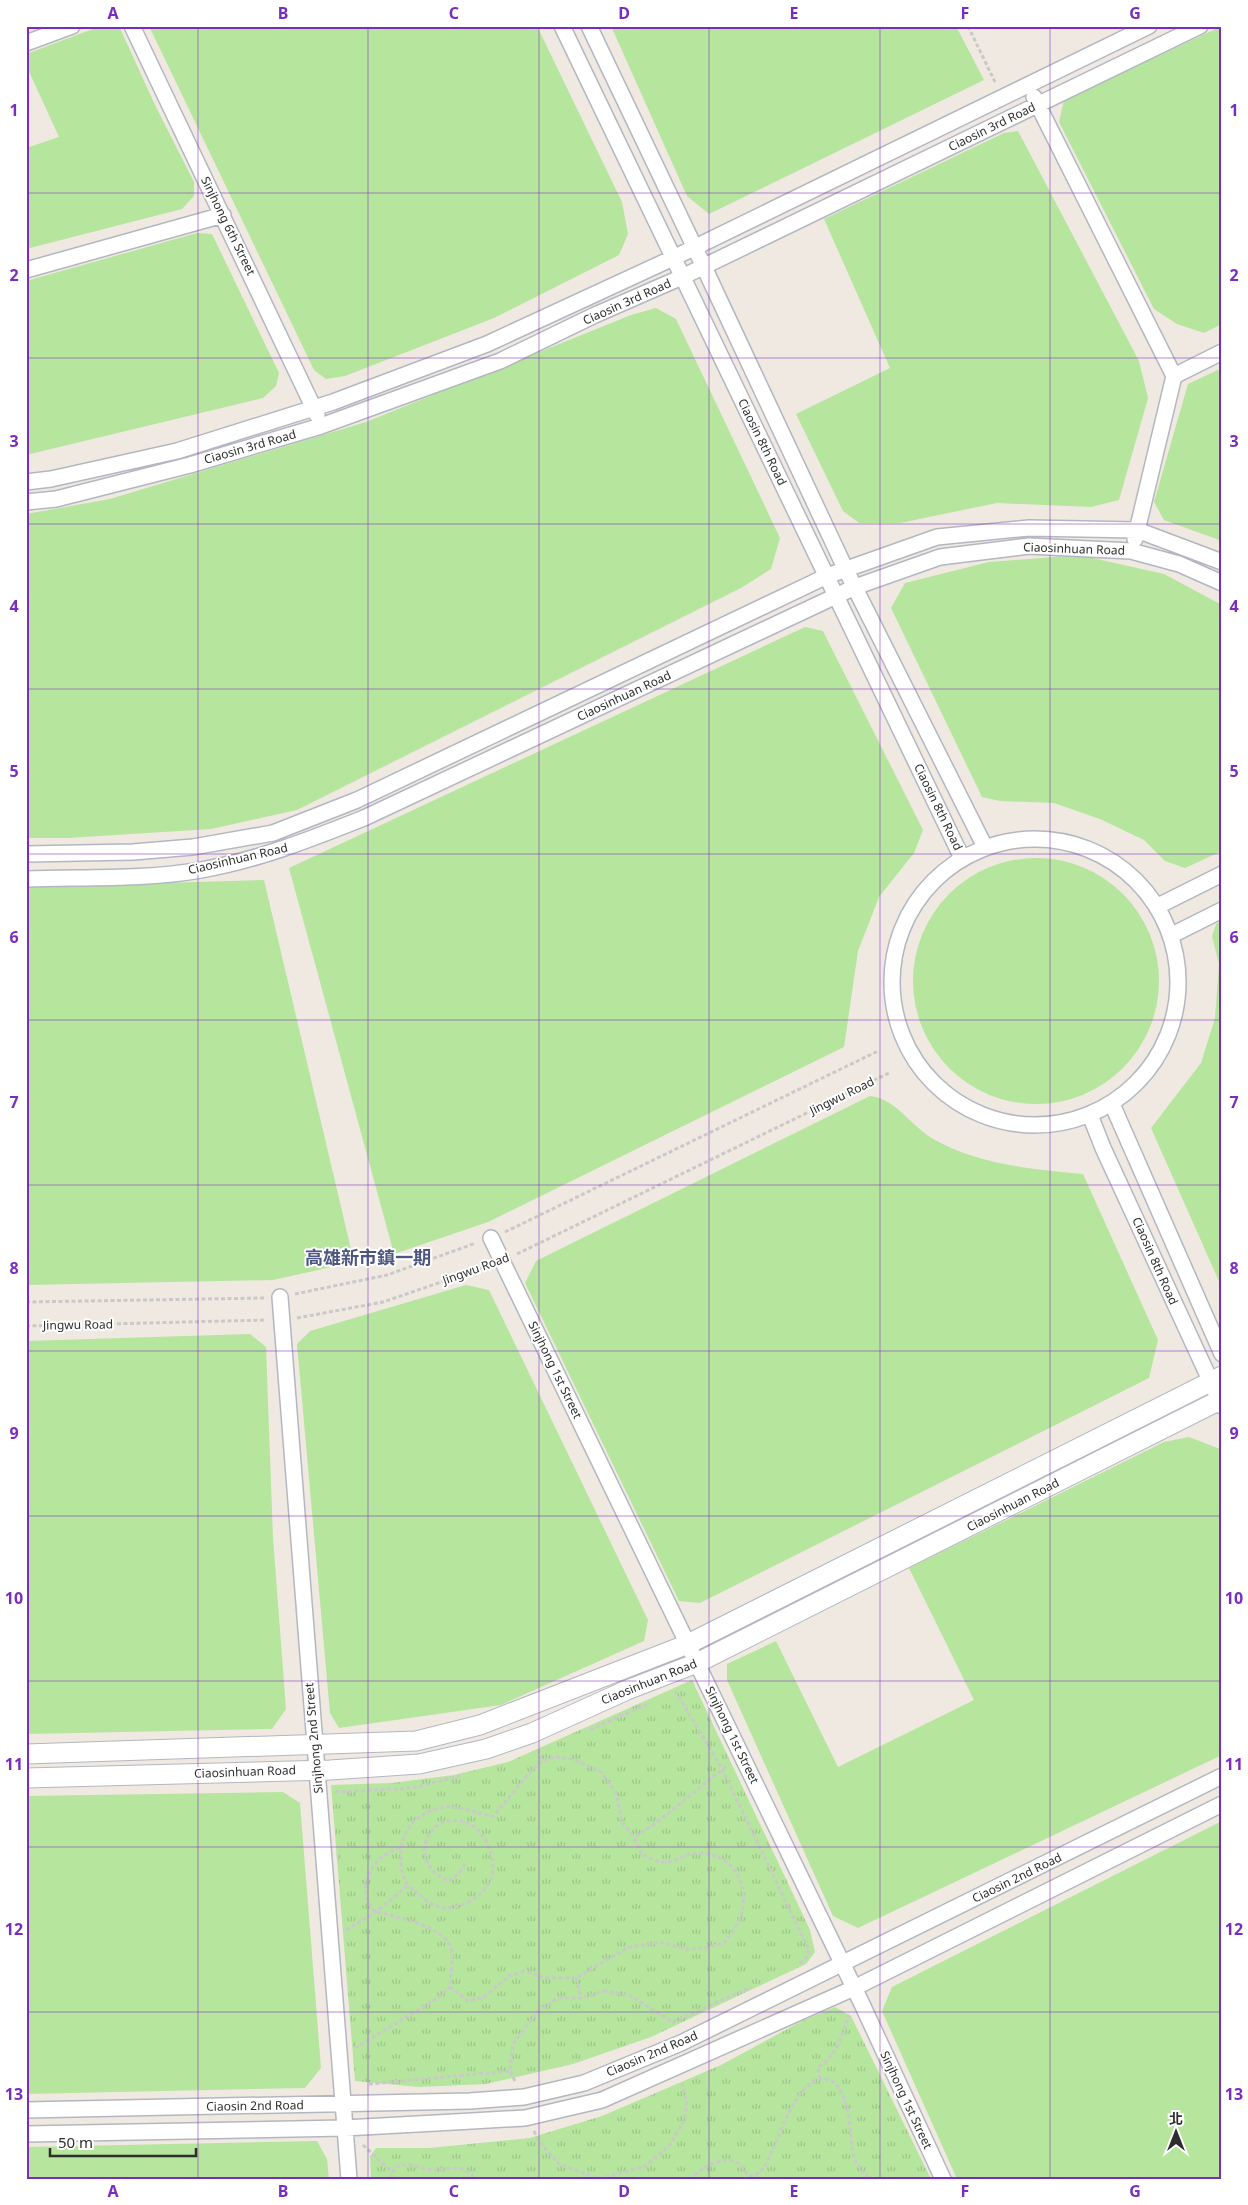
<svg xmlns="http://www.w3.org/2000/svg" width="1248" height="2205" font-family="'Noto Sans','Noto Sans TC',sans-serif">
	<defs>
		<pattern id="park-tufts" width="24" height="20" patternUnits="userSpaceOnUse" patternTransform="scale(1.25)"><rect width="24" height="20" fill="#b6e59e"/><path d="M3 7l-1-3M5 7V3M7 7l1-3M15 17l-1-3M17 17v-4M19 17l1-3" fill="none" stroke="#9dc588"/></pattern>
	</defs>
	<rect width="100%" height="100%" fill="#efe9e1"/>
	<path fill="#b6e59e" d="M101 26H119L155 105 194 182V196L182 209 26 249V148L59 137 26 65V54Z
		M149 26H537L622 202 628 234 619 255 494 318 345 376 326 379 314 370Z
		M611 26H956L984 80 709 214 687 196Z
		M1222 26V324L1204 333 1177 324 1154 309 1059 122 1064 100Z
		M1018 131 1139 361 1148 398 1119 500 1091 507 997 503 900 523H859L843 511 796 414 890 368 824 219 1004 133Z
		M197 233 212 234 279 373 276 386 263 398 26 455V281Z
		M656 308 676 319 780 538 771 569 741 588 297 810 211 829 67 838H26V514L110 499 366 422 631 315Z
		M1222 368V541L1164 520 1154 502 1188 384Z
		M1079 555 1164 574 1222 605V851L1185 868 1165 861 1144 840 1100 819 1054 803 1000 801 982 797 891 608 905 583 989 562Z
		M805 627 823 631 923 830 914 853 879 897 858 951 844 1047 488 1222 394 1254 289 868Z
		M913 981a123 123 0 1 1 246 0a123 123 0 1 1-246 0Z
		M264 880 354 1262 273 1280 26 1285V887Z
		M1222 921V1288L1151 1128 1201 1063 1215 1018 1219 964 1212 936 1216 924Z
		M870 1096C897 1099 911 1127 935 1140 980 1165 1032 1169 1083 1174L1158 1340 1149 1378 700 1603 679 1601 525 1283 536 1261Z
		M466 1285 489 1290 648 1620 644 1641 501 1705 339 1728 330 1713 297 1344 310 1331Z
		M250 1334 266 1347 273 1538 286 1709 272 1729 26 1734V1341Z
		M1189 1437 1220 1449 1222 1451V1755L858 1928 833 1916 727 1680V1664L776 1641 838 1767 974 1700 909 1568 1164 1442Z
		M283 1792 300 1803 321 2068 305 2088 26 2094V1796Z
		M1222 1821V2179H957L882 2011 892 1987Z
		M317 2141 327 2159 329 2179H26V2147Z"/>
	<path fill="url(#park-tufts)" d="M692 1680 810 1930 815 1952 806 1964 651 2037 573 2064 486 2084 419 2087 355 2081 331 1785 392 1783 454 1775 508 1762Z
		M835 2007 851 2016 931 2179H371L370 2156 376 2148H429L530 2138 602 2116 721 2065 802 2021Z"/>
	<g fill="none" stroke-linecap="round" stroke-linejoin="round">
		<g stroke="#b4b7c1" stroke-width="18">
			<path id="minor" d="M132 26 317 415
				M562 26 962 858
				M589 26 704 267 845 568 985 847
				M26 43 72 26
				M1034 97 1174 376 1135 539
				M26 270 223 215
				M1174 376 1222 352
				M26 482 51 479 177 451 333 402 487 344 673 258 1149 26
				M26 502 56 499 190 465 321 426 500 361 595 315 682 277 1200 26
				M892 982a143 143 0 1 1 286 0a143 143 0 1 1-286 0Z
				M26 854 133 852 193 847 273 833 357 800 827 576 937 537 1029 528 1137 530 1222 562
				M26 879C84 877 144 880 201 870 258 860 311 839 364 818L855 587 940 557 1029 546 1131 551 1179 564 1222 583
				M1158 906 1222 874
				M1172 935 1222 910
				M1112 1104 1222 1354
				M1090 1115 1103 1148 1222 1406
				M491 1238 861 2002 943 2179
				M280 1297 349 2179
				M26 2110 470 2101 524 2097 584 2083 681 2043 1222 1776
				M26 2134 345 2128 472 2121 525 2118 602 2100 854 1988 1222 1804"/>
		</g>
		<g stroke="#b4b7c1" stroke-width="21">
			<path id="tertiary" d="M26 1754 416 1741 480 1725 688 1644 1222 1376
				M26 1778 330 1770 419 1764 486 1749 532 1733 627 1690 697 1663 1222 1399"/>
		</g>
		<path stroke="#c9c9c9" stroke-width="3" stroke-dasharray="4 2.5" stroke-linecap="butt" d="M968 26 995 82
			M505 1232 878 1051
			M517 1254 889 1073
			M295 1294 387 1275 476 1243
			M26 1302 264 1298
			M297 1318 383 1302 488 1266
			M26 1326 266 1320
			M675 1693 676 1692 722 1769 809 1950V1955L799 1964
			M590 1730 648 1704
			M538 1750 542 1761
			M335 1792 412 1788 460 1776
			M400 1848C394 1851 387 1853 382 1857 366 1871 358 1897 376 1912 397 1917 444 1926 451 1948 454 1959 450 1976 450 1987L468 2001 484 1997 509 1976 524 1971 546 1978H576L627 1948 660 1942 686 1949 705 1948 724 1943C732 1933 742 1920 743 1906 746 1877 731 1856 701 1853 687 1852 677 1862 664 1862 657 1862 649 1857 642 1855L634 1838 656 1823 729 1764
			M465 1864 459 1873 449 1881C438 1876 429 1870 426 1858 416 1815 482 1801 492 1859 495 1872 491 1884 481 1893 471 1903 453 1910 439 1907 432 1905 425 1900 420 1895 416 1892 411 1889 408 1885 403 1879 401 1868 401 1860 399 1834 414 1814 439 1808 459 1803 475 1815 494 1816L528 1774 542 1761 555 1757 572 1759 601 1772 616 1793 622 1822 634 1838
			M346 1930 376 1912 408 1885
			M576 1978 581 1998
			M673 2022 751 1987
			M355 2048 438 1998 450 1987
			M820 2079 818 2067C837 2056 842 2035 849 2015
			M515 2081 510 2071 513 2044 537 2012 558 1998H581L605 1991 631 1996 674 2023
			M369 2084 510 2071
			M534 2131 538 2140 559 2164 594 2177 602 2178 645 2166 669 2146 684 2121 687 2104 682 2083
			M363 2145 392 2172
			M390 2179C397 2154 416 2169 432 2170 448 2170 465 2162 475 2179
			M689 2179C701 2169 723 2153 739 2164 743 2167 746 2173 749 2176L756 2175 763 2169C777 2145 784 2116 800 2094 806 2086 815 2078 825 2079 852 2083 849 2138 854 2157 857 2166 863 2172 869 2179"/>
		<use href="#minor" stroke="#fff" stroke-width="15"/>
		<use href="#tertiary" stroke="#fff" stroke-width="19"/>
	</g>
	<path fill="none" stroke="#7b2cbf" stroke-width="1" stroke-opacity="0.55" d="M198 26V2179M368 26V2179M539 26V2179M709 26V2179M880 26V2179M1050 26V2179M26 193H1222M26 358H1222M26 524H1222M26 689H1222M26 854H1222M26 1020H1222M26 1185H1222M26 1351H1222M26 1516H1222M26 1681H1222M26 1847H1222M26 2012H1222"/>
	<g text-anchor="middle" stroke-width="4" stroke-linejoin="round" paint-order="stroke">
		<g font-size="12" fill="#2e2e2e" stroke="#fff">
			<text transform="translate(992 127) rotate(-26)" y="4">Ciaosin 3rd Road</text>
			<text transform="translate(228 226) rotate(64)" y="4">Sinjhong 6th Street</text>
			<text transform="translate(627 302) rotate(-24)" y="4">Ciaosin 3rd Road</text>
			<text transform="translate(762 442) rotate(64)" y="4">Ciaosin 8th Road</text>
			<text transform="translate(250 447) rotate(-16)" y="4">Ciaosin 3rd Road</text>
			<text transform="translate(1074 549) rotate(2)" y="4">Ciaosinhuan Road</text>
			<text transform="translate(624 696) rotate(-25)" y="4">Ciaosinhuan Road</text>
			<text transform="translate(938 807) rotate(64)" y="4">Ciaosin 8th Road</text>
			<text transform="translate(238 859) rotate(-13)" y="4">Ciaosinhuan Road</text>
			<text transform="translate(842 1096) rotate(-26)" y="4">Jingwu Road</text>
			<text transform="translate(1155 1261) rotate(66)" y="4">Ciaosin 8th Road</text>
			<text transform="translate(476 1269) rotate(-20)" y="4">Jingwu Road</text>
			<text transform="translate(78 1325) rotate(-1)" y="4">Jingwu Road</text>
			<text transform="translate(555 1370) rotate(64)" y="4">Sinjhong 1st Street</text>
			<text transform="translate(1013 1505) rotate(-27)" y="4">Ciaosinhuan Road</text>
			<text transform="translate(649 1682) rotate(-22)" y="4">Ciaosinhuan Road</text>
			<text transform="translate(732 1735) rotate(64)" y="4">Sinjhong 1st Street</text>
			<text transform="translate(314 1738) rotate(-95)" y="4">Sinjhong 2nd Street</text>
			<text transform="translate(245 1772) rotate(-2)" y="4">Ciaosinhuan Road</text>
			<text transform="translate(1017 1878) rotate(-26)" y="4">Ciaosin 2nd Road</text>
			<text transform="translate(652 2054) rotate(-23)" y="4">Ciaosin 2nd Road</text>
			<text transform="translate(906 2100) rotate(65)" y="4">Sinjhong 1st Street</text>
			<text transform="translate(255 2106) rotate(-1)" y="4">Ciaosin 2nd Road</text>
		</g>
		<g font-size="18" font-weight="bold" fill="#4d5680" stroke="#fff">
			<text x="368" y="1264">高雄新市鎮一期</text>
		</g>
	</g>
	<rect width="1248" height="2205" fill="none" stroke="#ffffff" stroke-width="55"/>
	<g transform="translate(1176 2132)" stroke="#ffffff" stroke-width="4" paint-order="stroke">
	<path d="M0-4L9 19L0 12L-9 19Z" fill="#2e2e2e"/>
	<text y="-8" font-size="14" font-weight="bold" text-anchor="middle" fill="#2e2e2e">北</text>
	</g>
	<path d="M50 2148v8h146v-8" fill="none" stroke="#2e2e2e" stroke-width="2.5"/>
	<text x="58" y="2148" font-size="15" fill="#2e2e2e" stroke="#ffffff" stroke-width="4" paint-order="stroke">50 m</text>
	<rect x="28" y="28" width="1192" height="2150" fill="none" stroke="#7b2cbf" stroke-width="2"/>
	<g font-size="16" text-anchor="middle" font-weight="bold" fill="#7b2cbf">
		<text x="113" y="19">A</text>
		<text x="283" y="19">B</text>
		<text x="454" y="19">C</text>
		<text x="624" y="19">D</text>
		<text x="794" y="19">E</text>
		<text x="965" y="19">F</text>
		<text x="1135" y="19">G</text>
		<text x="14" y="116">1</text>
		<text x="1234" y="116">1</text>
		<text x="14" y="281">2</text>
		<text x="1234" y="281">2</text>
		<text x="14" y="447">3</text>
		<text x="1234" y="447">3</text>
		<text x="14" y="612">4</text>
		<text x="1234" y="612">4</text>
		<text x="14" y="777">5</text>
		<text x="1234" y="777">5</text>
		<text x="14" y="943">6</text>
		<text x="1234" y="943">6</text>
		<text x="14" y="1108">7</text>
		<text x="1234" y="1108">7</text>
		<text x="14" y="1274">8</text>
		<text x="1234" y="1274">8</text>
		<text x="14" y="1439">9</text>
		<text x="1234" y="1439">9</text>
		<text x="14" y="1604">10</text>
		<text x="1234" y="1604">10</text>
		<text x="14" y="1770">11</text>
		<text x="1234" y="1770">11</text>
		<text x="14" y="1935">12</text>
		<text x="1234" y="1935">12</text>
		<text x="14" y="2100">13</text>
		<text x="1234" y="2100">13</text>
		<text x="113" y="2197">A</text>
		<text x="283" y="2197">B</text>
		<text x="454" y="2197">C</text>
		<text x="624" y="2197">D</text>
		<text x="794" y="2197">E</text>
		<text x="965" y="2197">F</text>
		<text x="1135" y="2197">G</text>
	</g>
</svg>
